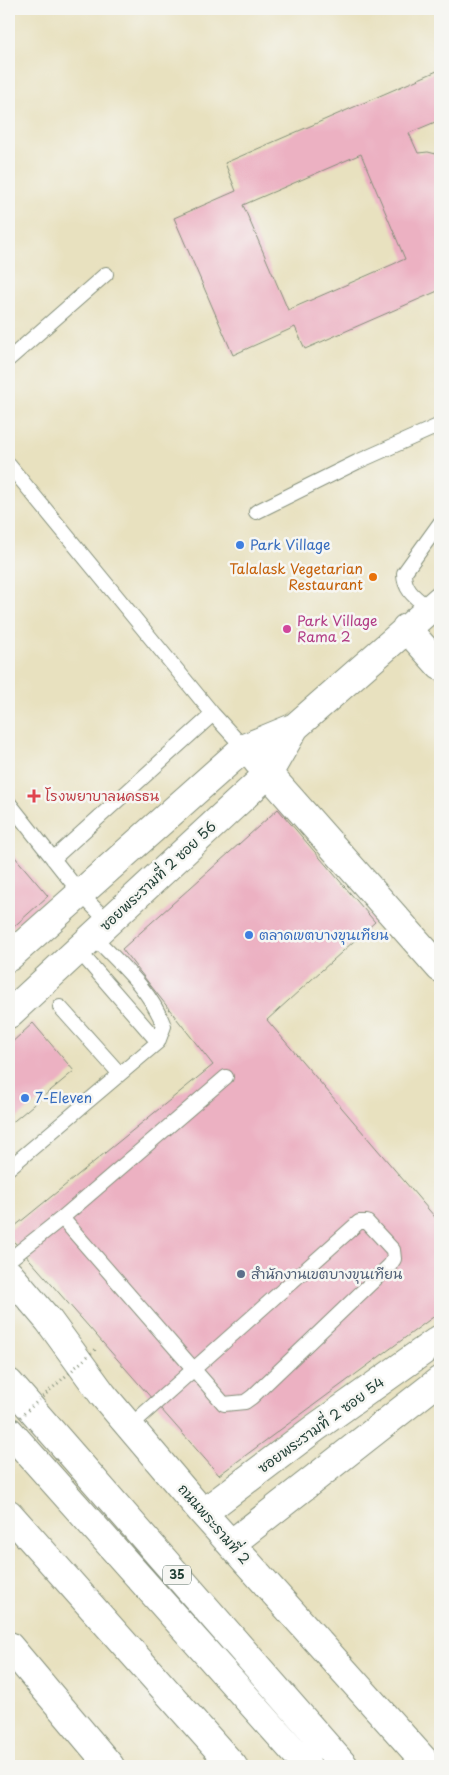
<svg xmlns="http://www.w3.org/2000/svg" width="449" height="1775" font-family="'Playpen Sans','Playpen Sans Thai',sans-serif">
	<rect width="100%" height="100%" fill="#f6f6f2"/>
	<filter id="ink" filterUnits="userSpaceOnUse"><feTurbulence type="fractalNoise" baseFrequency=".02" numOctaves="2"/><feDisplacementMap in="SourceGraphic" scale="10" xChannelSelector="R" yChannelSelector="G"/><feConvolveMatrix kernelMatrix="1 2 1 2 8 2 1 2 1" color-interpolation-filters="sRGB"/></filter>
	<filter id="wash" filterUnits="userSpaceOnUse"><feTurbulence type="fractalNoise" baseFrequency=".0096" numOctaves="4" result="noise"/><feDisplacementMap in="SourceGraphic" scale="20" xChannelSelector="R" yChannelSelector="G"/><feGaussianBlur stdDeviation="1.12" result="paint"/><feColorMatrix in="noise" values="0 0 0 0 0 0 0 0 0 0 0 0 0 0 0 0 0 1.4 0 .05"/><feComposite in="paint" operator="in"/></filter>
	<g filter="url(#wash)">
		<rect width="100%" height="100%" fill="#e8e1bf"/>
		<g id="blocks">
			<path fill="#ecb1c2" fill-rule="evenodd" d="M437 71 440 79V120L409 133 418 153 428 152 440 155V290L305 349 295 327 233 355 174 218 236 191 225 163ZM361 154 405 259 288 310 243 205Z
				M278 809 375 922 267 1020 440 1223V1312L219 1475 9 1236V1231L213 1065 122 949Z
				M9 850 48 896 9 931Z
				M33 1023 74 1071 9 1125V1045Z"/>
		</g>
	</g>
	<g filter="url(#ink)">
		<use href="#blocks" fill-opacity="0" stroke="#848f7a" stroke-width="1"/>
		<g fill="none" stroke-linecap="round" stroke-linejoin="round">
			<g stroke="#848f7a" stroke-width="16">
				<path id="lane" d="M9 359 106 274
					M9 465 213 714 244 748
					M256 512 357 462 440 425
					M430 609C416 598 404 591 404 573L440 523
					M9 803 81 894 108 922
					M53 859 213 714
					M79 951 158 1042
					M60 1007 120 1074
					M9 1168 158 1042 164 1026C150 989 120 964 93 936
					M62 1218 224 1404 245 1402 252 1397 390 1265 394 1259 393 1250 367 1222H359L130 1426
					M9 1260 62 1218 226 1077"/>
			</g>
			<g stroke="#848f7a" stroke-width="30">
				<path id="street" d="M406 628 440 666
					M295 727 440 600
					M257 761 440 968
					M9 957 244 748 295 727 268 774 9 1014"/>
			</g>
			<g stroke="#848f7a" stroke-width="30">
				<path id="secondary" d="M9 1274 49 1321 103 1395 203 1513 429 1766
					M203 1513 315 1428 440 1339
					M231 1544 440 1380
					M9 1646 110 1766"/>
			</g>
			<g stroke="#848f7a" stroke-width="30">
				<path id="highway" d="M9 1383 344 1766
					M9 1431 307 1766
					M9 1514 233 1766"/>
			</g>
			<use href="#lane" stroke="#fff" stroke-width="14"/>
			<use href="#street" stroke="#fff" stroke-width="28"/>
			<use href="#secondary" stroke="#fff" stroke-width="28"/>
			<use href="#highway" stroke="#fff" stroke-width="28"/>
			<path stroke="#848f7a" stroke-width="3" stroke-dasharray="1 4" stroke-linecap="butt" d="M9 1427 97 1348"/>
		</g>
	</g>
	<g fill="#3f7fe0" stroke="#f6f6f2" stroke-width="2">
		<circle cx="240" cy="545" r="5"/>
		<circle cx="249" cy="935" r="5"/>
		<circle cx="25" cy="1098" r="5"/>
	</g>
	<circle fill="#e8710a" stroke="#f6f6f2" stroke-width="2" cx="373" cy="577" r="5"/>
	<circle fill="#d1479c" stroke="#f6f6f2" stroke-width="2" cx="287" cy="629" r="5"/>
	<path fill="#e0444e" stroke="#f6f6f2" stroke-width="2" d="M31.5 788.5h5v5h5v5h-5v5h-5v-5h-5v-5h5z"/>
	<circle fill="#5c6f8a" stroke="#f6f6f2" stroke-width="2" cx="241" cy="1274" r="5"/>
	<g text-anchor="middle" stroke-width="5" stroke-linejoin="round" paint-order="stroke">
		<rect fill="#f6f6f2" stroke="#60746d" stroke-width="1" x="163" y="1565.5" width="28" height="19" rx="4"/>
		<g font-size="12" font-weight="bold" fill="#1f3d34">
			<text x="177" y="1579">35</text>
		</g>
		<g font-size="14" fill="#366cbe" stroke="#f6f6f2" text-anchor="start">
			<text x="250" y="550">Park Village</text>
			<text x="259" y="940">ตลาดเขตบางขุนเทียน</text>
			<text x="35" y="1103">7-Eleven</text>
		</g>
		<g font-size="14" fill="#c56008" stroke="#f6f6f2" text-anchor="end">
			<text x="363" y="574">Talalask Vegetarian<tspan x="363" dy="16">Restaurant</tspan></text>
		</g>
		<g font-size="14" fill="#b23c85" stroke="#f6f6f2" text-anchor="start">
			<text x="297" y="626">Park Village<tspan x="297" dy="16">Rama 2</tspan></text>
		</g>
		<g font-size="14" fill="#be3a42" stroke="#f6f6f2" text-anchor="start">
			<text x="45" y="801">โรงพยาบาลนครธน</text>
		</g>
		<g font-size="14" fill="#1f3d34" stroke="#f6f6f2">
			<text transform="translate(158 876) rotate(-43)" y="5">ซอยพระรามที่ 2 ซอย 56</text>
			<text transform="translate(321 1425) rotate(-36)" y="5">ซอยพระรามที่ 2 ซอย 54</text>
			<text transform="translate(214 1524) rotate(49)" y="5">ถนนพระรามที่ 2</text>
		</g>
		<g font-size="14" fill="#4e5e75" stroke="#f6f6f2" text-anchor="start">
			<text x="251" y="1279">สำนักงานเขตบางขุนเทียน</text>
		</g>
	</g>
	<rect width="449" height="1775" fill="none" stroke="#f6f6f2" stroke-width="30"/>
</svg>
